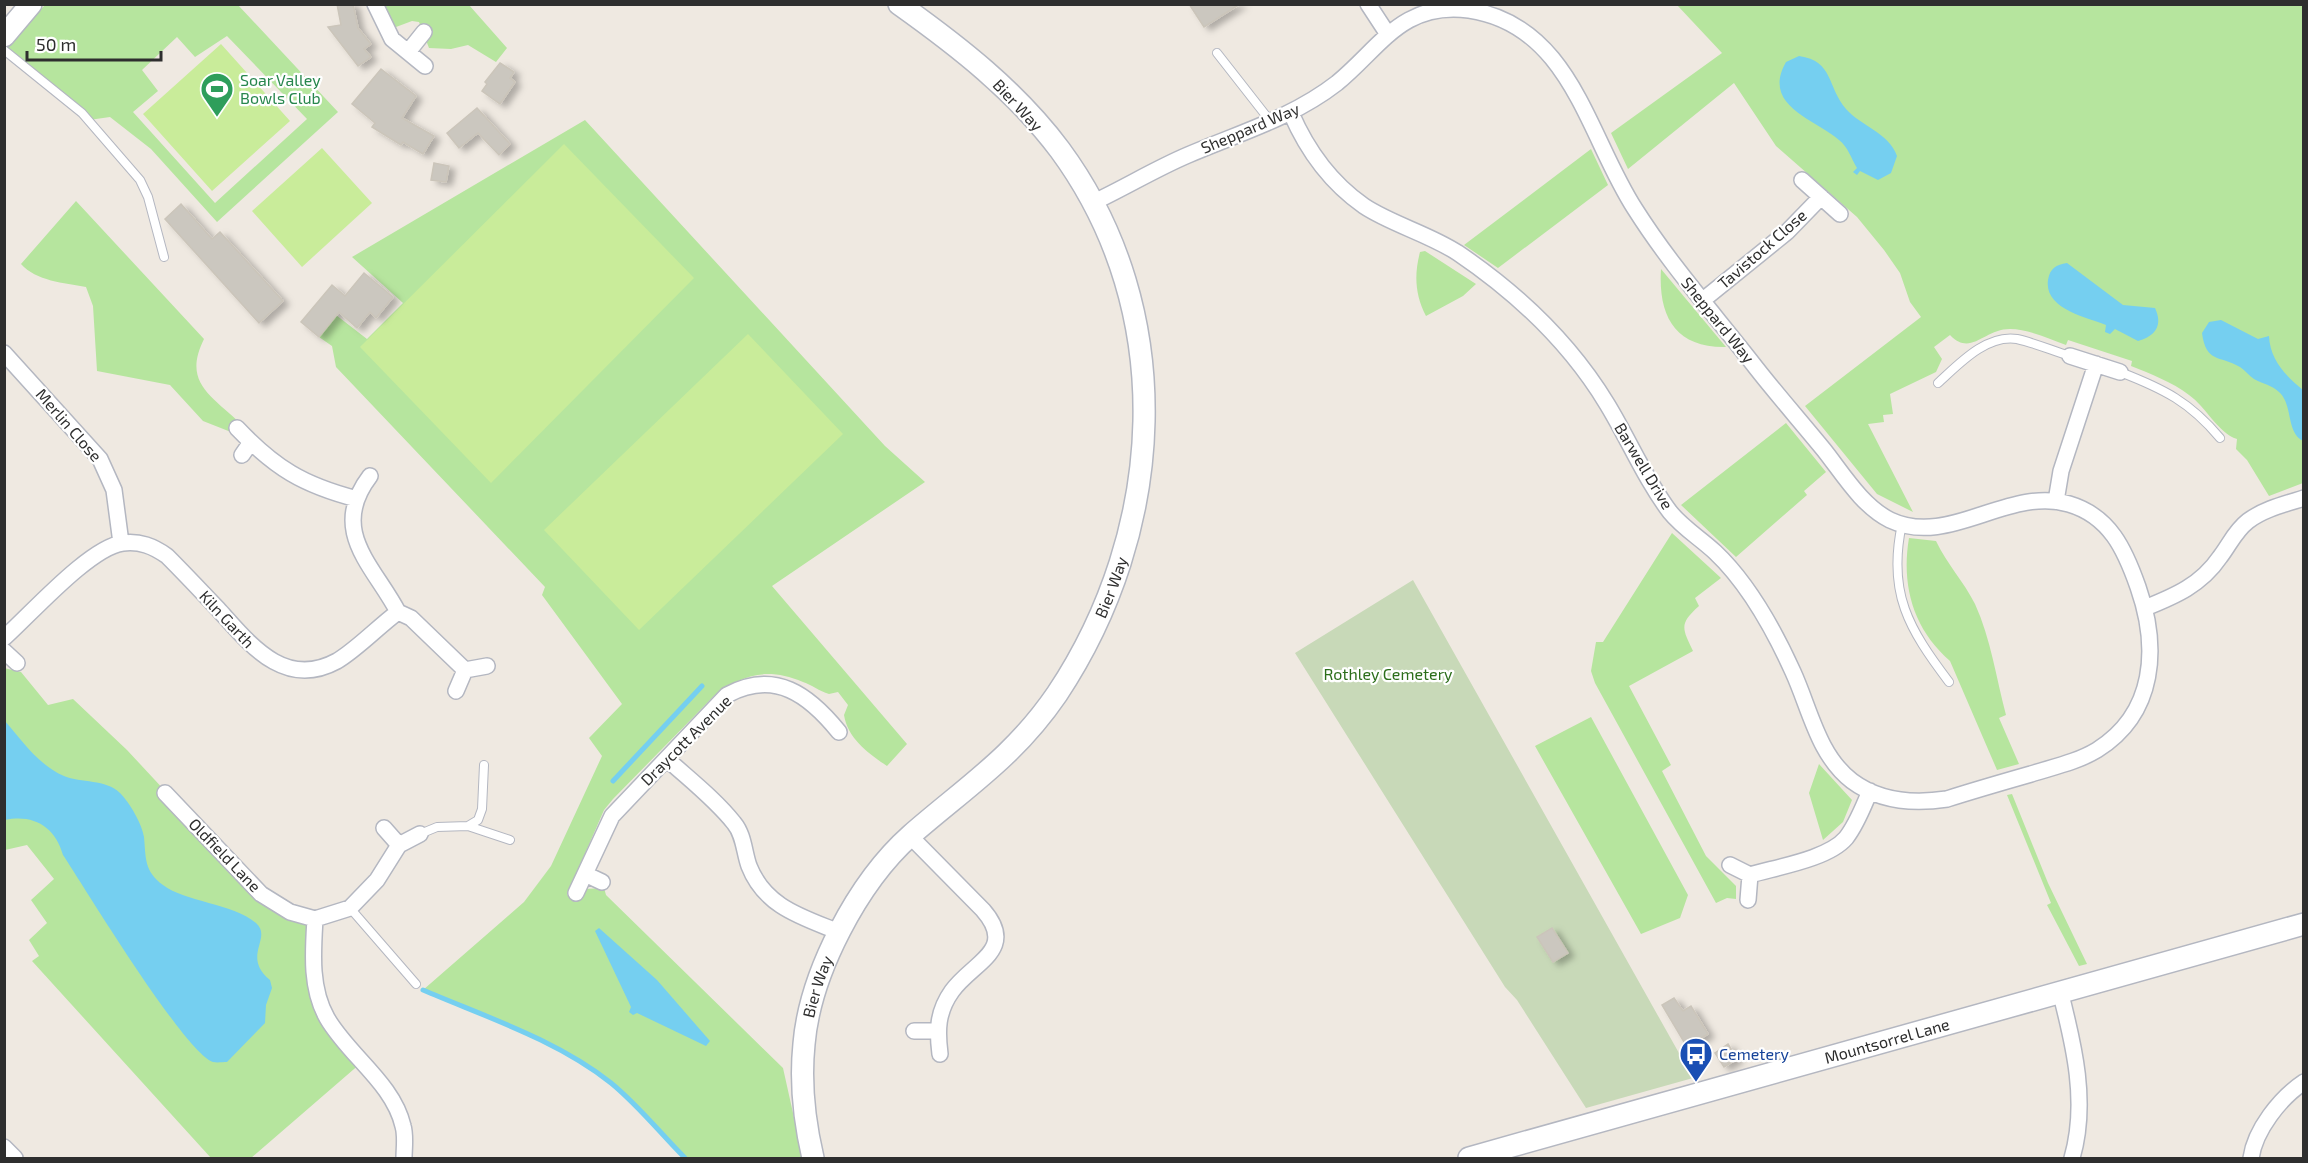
<svg xmlns="http://www.w3.org/2000/svg" width="2308" height="1163" font-family="'Exo 2',sans-serif">
	<defs>
		<filter id="shadow"><feDropShadow dx="6" dy="3.5" stdDeviation="3" flood-color="#0004"/></filter>
	</defs>
	<rect width="100%" height="100%" fill="#efe9e1"/>
	<path fill="#b6e59e" fill-rule="evenodd" d="M45 5H238L338 112 217 222 151 149 110 117 89 120 4 48ZM227 36 307 119 215 203 133 112 158 91 142 70 177 37 195 57Z
		M379 5H469L507 48 496 62 468 45 451 49 429 48 419 22 412 21 396 27 386 21Z
		M1677 5H2303V483L2269 496 2247 460 2236 449 2237 439C2218 433 2206 407 2189 395 2172 382 2151 374 2131 366L2132 361 2068 340 2066 345C2049 339 2028 329 2010 329 1984 329 1971 357 1950 335L1934 347 1942 359 1936 372 1890 394 1893 414 1883 415 1884 422 1868 424 1913 512 1877 494 1805 406 1921 317 1910 302 1900 273 1884 250 1857 217 1776 146 1734 83 1628 169 1611 133 1722 53Z
		M585 120 885 446 925 482 772 586 907 744 887 766C868 753 848 739 844 715L848 705 838 692 829 694C819 691 812 685 803 682 767 667 743 674 714 696L613 799 604 810 567 895 578 899 585 889 604 888 606 895 783 1068 803 1158H685C661 1134 638 1105 611 1083 557 1040 486 1017 423 990L524 902 551 866 602 756 589 738 622 704 542 595 545 587 336 367 332 346 319 337 336 315 367 339 403 303 352 257Z
		M1591 149 1608 185 1498 268 1464 245Z
		M76 201 204 339C182 383 212 396 241 424L236 434 203 421 170 385 97 371 93 306 86 287C64 283 36 281 21 264Z
		M1425 251 1476 284 1463 296 1426 316C1415 295 1414 275 1420 252Z
		M1661 269 1726 347C1675 348 1658 316 1661 269Z
		M1786 423 1826 472 1804 491 1807 495 1736 557 1681 505Z
		M1672 533 1721 578 1695 598 1699 606C1679 624 1682 628 1693 651L1629 686 1671 765 1662 771 1706 856 1736 886V899L1727 898 1716 903 1595 683 1591 671 1596 642H1603Z
		M1909 538 1936 541C1947 564 1964 582 1975 604 1991 639 1996 678 2006 715L1999 718 2019 764 1997 770 1950 661C1913 629 1901 585 1909 538Z
		M4 668 21 672 48 705 73 699 127 750 261 894 315 919 318 994 361 1063 251 1158H211L32 961 39 956 29 940 47 923 31 900 54 879 27 845 5 850Z
		M1591 717 1688 895 1680 918 1641 934 1535 746Z
		M1819 764 1852 800 1843 822 1823 840 1809 793Z
		M2012 794 2048 883 2087 964 2079 966 2047 905 2051 903 2007 795Z"/>
	<path fill="#c8d9b8" d="M1413 580 1693 1078 1586 1108 1517 1000 1505 987 1295 653Z"/>
	<path fill="#c9ec9a" d="M221 44 290 121 212 191 143 114Z
		M564 144 694 278 491 483 360 347Z
		M322 148 372 203 302 267 252 211Z
		M748 334 843 434 639 630 544 530Z"/>
	<path fill="#75cff0" d="M1799 56C1834 61 1827 87 1846 109 1861 126 1889 133 1897 156L1891 173 1878 180 1860 171 1857 175 1853 172 1857 168C1851 158 1848 147 1839 140 1815 119 1761 106 1786 62Z
		M2067 263 2123 305 2155 308C2163 325 2156 336 2138 341L2115 329 2110 334 2105 332 2106 325C2086 317 2044 309 2048 280 2050 268 2056 265 2067 263Z
		M2221 320 2258 339 2269 336C2270 360 2286 376 2303 390V441C2286 433 2293 404 2279 392 2272 385 2263 384 2254 379 2249 376 2245 370 2240 367 2219 355 2206 363 2202 333L2209 322Z
		M4 720C22 740 38 765 64 776 81 783 106 779 120 793 130 803 142 824 144 837 146 858 144 871 163 885 185 902 232 903 256 923 273 938 241 956 270 980L272 988 266 1005 265 1023 227 1062C223 1062 217 1063 213 1062 184 1052 85 888 63 855 55 827 34 814 5 820Z
		M599 928 657 980 710 1041 706 1046 637 1013 633 1015 629 1012 631 1007 595 931Z"/>
	<g fill="none" stroke-linecap="round" stroke-linejoin="round">
		<path stroke="#75cff0" stroke-width="5" d="M613 781 702 686
			M423 990C486 1017 557 1040 611 1083 638 1105 661 1134 685 1158"/>
	</g>
	<path fill="#cbc7bf" stroke="#cbc5ba" stroke-width="1.5" filter="url(#shadow)" d="M337 4H353L358 28 371 44 364 49 371 57 358 66 328 27 341 25Z
		M1189 4H1240L1204 27Z
		M500 63 514 72 510 78 515 82 500 104 482 91 487 84 485 82Z
		M381 69 416 96 402 118 434 136 423 154 403 142 401 145 372 127 375 123 352 104Z
		M477 108 510 144 499 155 478 133 459 148 447 133Z
		M434 163 449 166 446 182 431 180Z
		M181 204 212 239 220 232 283 301 259 323 165 219Z
		M364 273 393 297 376 318 370 312 357 328 339 312 319 337 301 322 332 285 345 296Z
		M1552 928 1568 953 1553 962 1537 937Z
		M1674 998 1683 1011 1691 1006 1708 1034 1690 1045 1687 1040 1684 1042 1662 1005Z
		M1728 1044 1737 1059 1724 1067 1715 1053Z"/>
	<g fill="none" stroke-linecap="round" stroke-linejoin="round">
		<g stroke="#b4b7c1" stroke-width="10">
			<path id="lane" d="M4 50 82 113 140 180 148 197 164 257
				M1217 53 1271 122
				M2120 372C2164 389 2190 402 2220 438
				M1938 383C1958 365 1986 334 2017 339 2035 343 2053 351 2070 356
				M1902 524C1887 593 1909 629 1949 682
				M468 826 510 840
				M420 834 437 827 468 826 478 820 482 809 484 765
				M350 908 416 984"/>
		</g>
		<g stroke="#b4b7c1" stroke-width="18">
			<path id="street" d="M375 4 392 39 425 66
				M1368 4 1387 33
				M408 52 424 32
				M1802 180 1840 214
				M1094 202C1126 187 1155 169 1188 155 1239 133 1292 118 1337 83 1380 48 1402 1 1469 10 1571 25 1588 137 1635 209 1671 266 1716 316 1757 369 1779 397 1802 423 1824 450 1843 474 1862 506 1890 520 1949 548 2008 486 2069 504 2110 516 2125 550 2138 587 2159 647 2156 713 2097 750 2077 762 2053 767 2031 774 2003 782 1975 790 1947 799 1914 804 1880 802 1852 781 1818 755 1810 709 1793 672 1774 630 1749 584 1715 552 1700 538 1683 528 1670 512 1645 479 1629 440 1607 404 1570 343 1517 293 1458 253 1429 234 1391 224 1364 206 1331 183 1307 150 1291 113
				M1703 300 1787 232 1821 197
				M4 353 100 459 114 490 121 543
				M2070 356 2120 372
				M237 428C275 468 303 485 357 499
				M242 455 251 442
				M2056 501 2061 471 2096 364
				M2145 608C2175 596 2201 585 2220 557 2230 544 2235 531 2248 521 2264 509 2285 504 2304 498
				M398 612 411 618 465 670
				M4 638C31 614 90 547 123 543 140 541 153 546 167 556 184 573 201 591 218 609 249 643 284 690 337 661 356 650 379 626 398 612 374 566 328 531 370 476
				M4 651 17 663
				M456 691 465 670 487 666
				M667 759C689 779 715 799 734 823 744 835 744 852 749 866 765 907 802 917 839 932
				M165 793 261 894 290 912 315 919 350 908 377 880 399 845 420 834
				M384 828 399 845
				M910 836 983 910C1018 950 973 962 952 991 937 1012 937 1031 940 1054
				M1730 865 1750 875 1748 900
				M585 874 602 882
				M1750 875C1777 867 1828 859 1846 838 1857 824 1863 807 1870 791
				M576 893 612 816 727 695C775 669 809 695 839 732
				M315 919C313 952 310 988 327 1018 349 1056 393 1083 403 1126 406 1136 404 1148 404 1158
				M2060 991C2074 1045 2088 1103 2072 1158
				M914 1031H937
				M4 1147 15 1158
				M2251 1158C2255 1130 2280 1098 2304 1082"/>
		</g>
		<g stroke="#b4b7c1" stroke-width="24">
			<g id="secondary">
				<path d="M4 36 31 4"/>
				<path id="s1" d="M813 1158C804 1120 800 1083 804 1044 810 973 858 882 911 835 966 787 1014 757 1057 694 1166 530 1179 312 1060 150 1016 91 958 46 899 4"/>
				<path id="s2" d="M1469 1158 2304 924"/>
			</g>
		</g>
		<use href="#lane" stroke="#fff" stroke-width="8"/>
		<use href="#street" stroke="#fff" stroke-width="15"/>
		<use href="#secondary" stroke="#fff" stroke-width="21"/>
	</g>
	<defs>
		<g id="stadium-pin" transform="scale(1.725)"><path d="M0 17L-7.5 6A9.5 9.5 0 1 1 7.5 6Z" fill="#2e9e5b" stroke="#fff"/><path d="M0-5a6.5 5 0 1 0 0 10a6.5 5 0 1 0 0-10ZM-3.5-1.8h7v3.6h-7Z" fill="#fff"/></g>
		<g id="bus-pin" transform="scale(1.725)"><path d="M0 17L-7.5 6A9.5 9.5 0 1 1 7.5 6Z" fill="#1a4fb4" stroke="#fff"/><path d="M-5-6H5V4H4V6H2V4H-2V6H-4V4H-5ZM-3.5-4V0h7V-4ZM-3.5 1.2v1.5H-2V1.2ZM2 1.2v1.5H3.5V1.2Z" fill="#fff"/></g>
	</defs>
	<g fill-rule="evenodd">
		<use href="#stadium-pin" x="217" y="89"/>
		<use href="#bus-pin" x="1696" y="1054"/>
	</g>
	<g text-anchor="middle" stroke-width="4.5" stroke-linejoin="round" paint-order="stroke">
		<g font-size="16" fill="#27864d" stroke="#fff" text-anchor="start">
			<text x="240" y="86">Soar Valley<tspan x="240" dy="18">Bowls Club</tspan></text>
		</g>
		<g font-size="16" fill="#2e2e2e" stroke="#fff">
			<text transform="translate(1018 105) rotate(47)" y="6">Bier Way</text>
			<text transform="translate(1250 128) rotate(-23)" y="6">Sheppard Way</text>
			<text transform="translate(1762 249) rotate(-41)" y="6">Tavistock Close</text>
			<text transform="translate(1718 320) rotate(51)" y="6">Sheppard Way</text>
			<text transform="translate(69 425) rotate(49)" y="6">Merlin Close</text>
			<text transform="translate(1644 466) rotate(59)" y="6">Barwell Drive</text>
			<text dy="6" stroke="none"><textPath href="#s1" startOffset="678">Bier Way</textPath></text>
			<text transform="translate(227 619) rotate(47)" y="6">Kiln Garth</text>
			<text transform="translate(686 740) rotate(-45)" y="6">Draycott Avenue</text>
			<text transform="translate(225 855) rotate(46)" y="6">Oldfield Lane</text>
			<text dy="6" stroke="none"><textPath href="#s1" startOffset="174">Bier Way</textPath></text>
			<text dy="6" stroke="none"><textPath href="#s2" startOffset="434">Mountsorrel Lane</textPath></text>
		</g>
		<g font-size="16" fill="#2c6e1b" stroke="#fff">
			<text x="1388" y="680">Rothley Cemetery</text>
		</g>
		<g font-size="16" fill="#164399" stroke="#fff" text-anchor="start">
			<text x="1719" y="1060">Cemetery</text>
		</g>
	</g>
	<rect width="2308" height="1163" fill="none" stroke="#2e2e2e" stroke-width="12"/>
	<path d="M27 51v9h134v-9" fill="none" stroke="#2e2e2e" stroke-width="3"/>
	<text x="36" y="51" font-size="18" fill="#2e2e2e" stroke="#ffffff" stroke-width="4.5" paint-order="stroke">50 m</text>
</svg>
